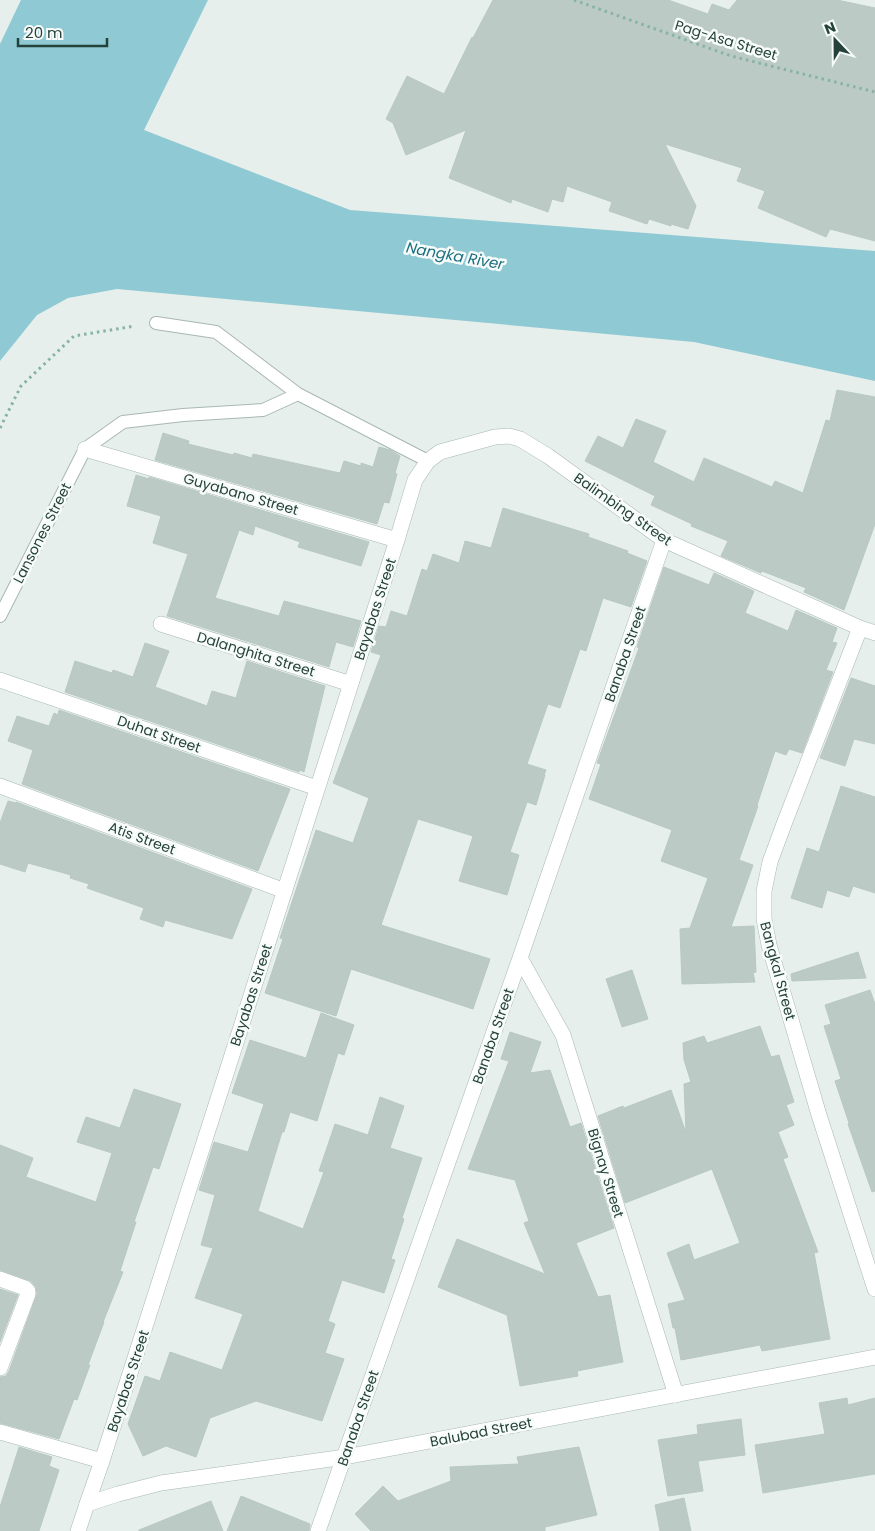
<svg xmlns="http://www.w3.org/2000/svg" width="875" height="1531" font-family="Poppins,sans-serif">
	<rect width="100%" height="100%" fill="#e6efeb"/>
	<path fill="#8ec9d4" d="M21 0H208L144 130 350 210 875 251V381L694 342 117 289 68 298 37 315 0 361V44Z"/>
	<path fill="#bbcac4" stroke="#b8c9c2" d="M493 0H668L708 14 712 4 729 10 737 0H837L875 8V241L830 229 826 237 758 208 765 191 737 181 742 168 665 144 696 206 688 229 671 224V226L649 219 647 224 609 211 612 202 567 186 563 202 552 199 548 212 512 199 511 203 449 178 466 130 406 155 393 123 386 119 407 76 444 94 472 37 473 38Z
		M837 390 875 397V524L844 610 804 592 806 588 762 571 761 573 721 556 728 541 691 526 692 524 651 505 655 496 585 461 598 436 623 448 636 419 666 431 653 462 694 482 704 458 772 487 775 481 803 493 826 420 830 421Z
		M163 433 189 441 188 444 233 455 234 453 252 458 253 454 340 473 344 461 361 466V463L373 467 379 447 390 450 400 456 395 473 397 474 389 503 384 502 377 524 155 460Z
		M136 475 149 479V477L369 542 361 566 298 547 300 542 255 526 253 535 239 530 215 598 279 616 284 601 361 621 353 647 336 642 329 667 167 616 188 554 153 543 161 516 127 506Z
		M503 508 589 534 588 537 628 551 627 553 647 561 631 607 603 598 586 651 580 649 560 708 548 704 527 764 546 770 544 775H545L536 805 527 802 510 852 519 855 507 895 459 881 473 836 418 819 381 925 490 959 473 1009 351 969 336 1016 265 993 283 939 280 938 316 830 353 843 369 798 333 783 381 655 371 652 379 626 386 627 391 611 407 616 422 569 427 571 433 554 459 563 465 541 491 548Z
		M664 567 709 585 714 573 754 591 745 613 788 631 796 610 837 628 832 642 837 643 826 670 833 672 802 753 789 749 786 755 775 751 757 805 758 806 739 860 753 865 731 927 754 926 756 972 753 973 755 982 682 984 680 929 690 928 708 878 661 861 672 830 589 799 601 764 597 763 639 648 637 647Z
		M145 643 169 651 155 687 207 706 212 691 236 698 247 661 325 686 304 772 300 770 299 772 65 692 75 661 112 673 113 670 133 677Z
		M851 678 875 686V744L854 739 845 766 820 758Z
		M59 710 290 789 258 871 22 784 33 750 8 741 17 716 49 726 54 713 58 715Z
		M841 786 875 797V893L853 886 849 897 827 890 822 908 791 898 807 848 819 852Z
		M8 801 16 803V802L252 889 232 939 165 920 163 927 140 919 144 908 87 888 89 884 70 878 71 875 28 863 25 872 0 864V823Z
		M858 952 866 978 792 981 791 974Z
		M632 970 648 1019 622 1027 606 979Z
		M870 990 875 1004V1191L872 1192 848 1124 849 1123 835 1081 841 1079 824 1026 831 1024 825 1005Z
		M321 1013 354 1025 344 1055 338 1053 317 1121 290 1112 284 1132H282L258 1211 303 1229 324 1172 319 1171 335 1124 368 1135 380 1097 404 1106 390 1148 422 1158 402 1218 404 1219 391 1259 395 1260 384 1293 342 1280 328 1321 335 1324 325 1353 344 1359 322 1421 256 1401 210 1418 196 1457 166 1446 143 1456 128 1424 145 1376 160 1381 170 1352 222 1370 243 1314 195 1298 213 1248 201 1245 215 1195 199 1190 214 1142 248 1152 264 1104 232 1093 250 1040 306 1058Z
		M760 1026 771 1057 779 1055 794 1102 786 1105 794 1125 778 1132 788 1157 783 1159 818 1252 814 1253 830 1339 762 1351 760 1345 681 1360 675 1328H673L668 1304 685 1300 667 1253 689 1244 694 1260 740 1243 712 1169 625 1203 598 1116 623 1106 624 1108 671 1090 686 1133 684 1084 691 1082 684 1060 683 1043 704 1036 707 1043Z
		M510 1032 541 1042 530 1073 550 1070 570 1127 581 1123 614 1228 576 1243 598 1297 610 1295 623 1362 577 1371 578 1376 520 1386 507 1315 438 1287 457 1239 545 1274 524 1223 529 1221 515 1180 468 1169 509 1061 501 1059Z
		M134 1089 181 1104 159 1169 153 1167 134 1222H136L120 1271 123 1272 103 1322H104L88 1365H90L77 1400 74 1399 59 1439 0 1423V1377L6 1376 9 1371 37 1294 36 1287 31 1281 0 1270V1145L33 1158 26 1177 96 1202 112 1153 77 1142 86 1117 120 1128Z
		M0 1289 18 1295 0 1342Z
		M847 1398 848 1405 875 1398V1474L763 1493 755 1445 825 1434 819 1403Z
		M741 1419 745 1455 698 1461 703 1491 668 1496 658 1440 698 1434 697 1425Z
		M19 1447 52 1457 49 1466 59 1470 39 1531H0V1507Z
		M579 1447 597 1515 545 1527V1531H371L355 1514 383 1486 398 1501 451 1481 450 1467 519 1464 517 1457Z
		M241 1496 310 1524 309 1531H227Z
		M684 1498 691 1531H660L655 1505Z
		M211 1501 223 1531H139V1530Z"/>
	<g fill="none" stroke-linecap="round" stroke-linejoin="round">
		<g stroke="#a8b8b2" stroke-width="14">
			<path id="service" d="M156 323 216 332 298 394 428 461
				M0 616 85 449 123 422 183 415 263 410 298 394"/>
		</g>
		<g stroke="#a8b8b2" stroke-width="16">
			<path id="minor" d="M85 449 397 540
				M161 624 351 684
				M860 628 784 824 770 862 764 891V919L769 945 819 1115 875 1289
				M0 680 317 788
				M0 786 285 891
				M520 958 563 1035 676 1395
				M0 1279 25 1288 28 1291V1294L0 1368
				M0 1432 102 1461
				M87 1504 102 1461 397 540 415 480 428 461 440 452 495 437 509 436 520 439 548 456 664 540 860 628 875 633
				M318 1531 520 958 664 540"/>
		</g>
		<g stroke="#a8b8b2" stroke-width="16">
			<path id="tertiary" d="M78 1531 87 1504 118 1494 161 1483 345 1457 875 1357"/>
		</g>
		<path stroke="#86b3a5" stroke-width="3" stroke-dasharray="2.5 4" stroke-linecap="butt" d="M574 0 731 56 875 92
			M0 428 21 386 74 336 135 326"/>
		<use href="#service" stroke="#fff" stroke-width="12"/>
		<use href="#minor" stroke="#fff" stroke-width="15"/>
		<use href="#tertiary" stroke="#fff" stroke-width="15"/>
	</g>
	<g text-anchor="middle" stroke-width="5" stroke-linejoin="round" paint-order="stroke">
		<g font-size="14" fill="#24423a" stroke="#f7fbf9">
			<text transform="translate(726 40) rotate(17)" y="5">Pag-Asa Street</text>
			<text transform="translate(241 494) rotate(16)" y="5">Guyabano Street</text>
			<text transform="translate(623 509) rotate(35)" y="5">Balimbing Street</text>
			<text transform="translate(42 533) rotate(-63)" y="5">Lansones Street</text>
			<text transform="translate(375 609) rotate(-72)" y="5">Bayabas Street</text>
			<text transform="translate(256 654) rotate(17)" y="5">Dalanghita Street</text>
			<text transform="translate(625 654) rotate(-71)" y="5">Banaba Street</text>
			<text transform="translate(159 734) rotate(19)" y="5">Duhat Street</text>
			<text transform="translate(142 838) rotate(20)" y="5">Atis Street</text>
			<text transform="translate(778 971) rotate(75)" y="5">Bangkal Street</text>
			<text transform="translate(251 995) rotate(-72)" y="5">Bayabas Street</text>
			<text transform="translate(493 1036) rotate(-71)" y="5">Banaba Street</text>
			<text transform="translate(606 1173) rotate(73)" y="5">Bignay Street</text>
			<text transform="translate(128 1381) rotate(-72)" y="5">Bayabas Street</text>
			<text transform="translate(358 1418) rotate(-71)" y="5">Banaba Street</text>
			<text transform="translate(481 1432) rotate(-11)" y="5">Balubad Street</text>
		</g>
		<g font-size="15" font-style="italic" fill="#1c6f80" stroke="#f7fbf9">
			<text transform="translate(455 256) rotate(10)" y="5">Nangka River</text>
		</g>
	</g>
	<g transform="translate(835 40) rotate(338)" stroke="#f7fbf9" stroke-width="4" paint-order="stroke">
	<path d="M0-4L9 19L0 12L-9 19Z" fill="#24423a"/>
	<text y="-8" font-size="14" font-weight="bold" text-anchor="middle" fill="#24423a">N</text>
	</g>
	<path d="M18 38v8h89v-8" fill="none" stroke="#24423a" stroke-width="2.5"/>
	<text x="25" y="38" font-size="15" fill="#24423a" stroke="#f7fbf9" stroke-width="4" paint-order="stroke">20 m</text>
</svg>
